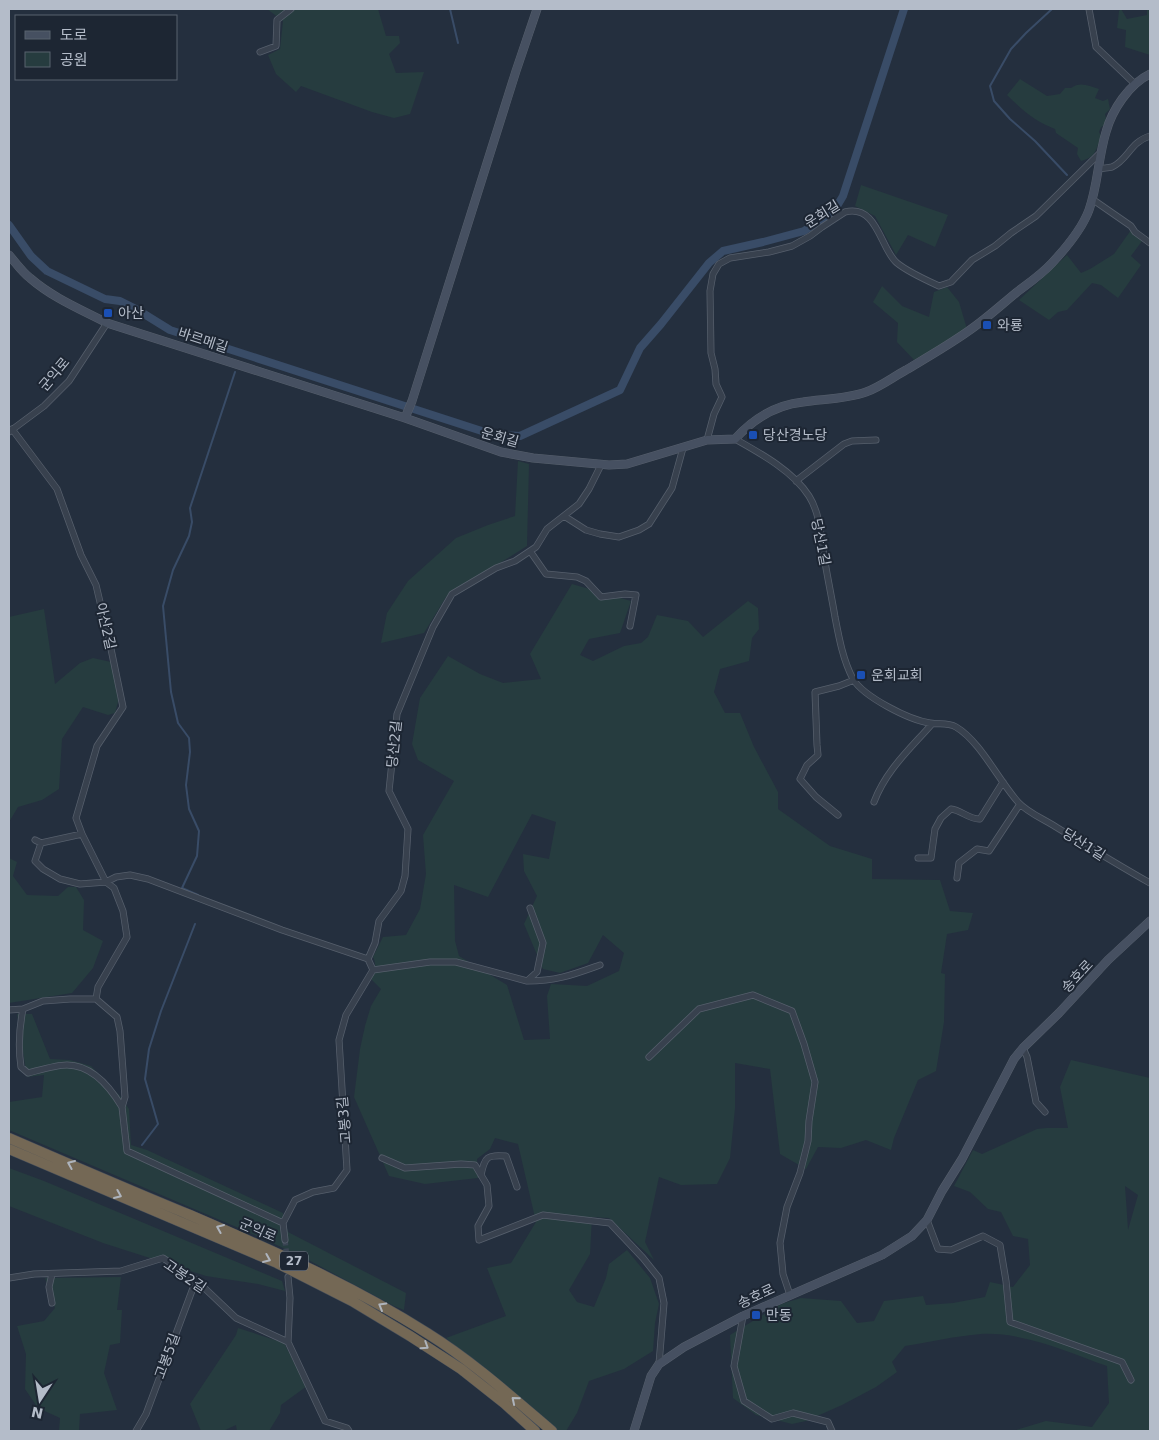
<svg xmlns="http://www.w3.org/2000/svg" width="1159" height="1440" font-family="'DejaVu Sans','Noto Sans KR',sans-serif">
	<rect width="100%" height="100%" fill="#242f3e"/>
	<path fill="#263c3f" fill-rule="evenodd" d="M267 9H378L386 36H399L400 43 389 54 396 73 424 72 410 114 394 118 372 112 301 86 296 92 276 74 268 55 280 49 283 21Z
		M1121 9 1127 19 1147 15V9H1150V55L1125 47 1126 30 1117 28 1119 11Z
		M1020 79 1047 96 1060 94 1065 88H1071C1080 81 1089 86 1099 89L1095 98 1103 101 1108 99 1110 109 1105 114 1107 124 1101 127 1099 132 1101 136C1096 150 1096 157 1081 161L1077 154 1078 148 1056 133 1055 129C1035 121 1023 111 1007 95Z
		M861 185 948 215 935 247 908 235 896 255 875 216 855 206Z
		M1131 230 1142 241 1131 256 1141 265 1118 298 1101 285 1092 283 1067 310 1058 312 1049 320 1019 300 1067 255 1081 273 1090 269 1114 254Z
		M882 286 902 306 929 317 934 292 947 287 959 302 967 329 915 361 897 342 898 323 873 302Z
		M518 461 529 464 527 546 446 597 424 633 381 643 387 613 408 581 456 538 488 525 515 516Z
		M572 584 631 601 620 633 589 639 580 655 593 661 624 646 641 643 648 637 657 615 688 621 703 637 748 601 758 608 759 629 752 638 749 661 720 669 714 692 725 713H740L754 747 778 792V809L830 846 872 859V879L940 880 950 911 973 913 968 930 947 934 941 973 945 974 944 1022 936 1071 918 1080 894 1138 891 1150 866 1140 841 1148 818 1147 806 1169 780 1154 770 1069 735 1063V1108L730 1158 717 1184 681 1185 659 1177 645 1242 654 1260 609 1218 592 1217 590 1254 569 1290 577 1302 594 1307 606 1278 609 1264 627 1250 650 1278 659 1304 655 1323 653 1351 624 1369 589 1381 577 1413 566 1431H555L446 1338 506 1316 487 1268 511 1263 536 1222 518 1144 495 1138 490 1149 477 1159 478 1178 425 1184 389 1176 354 1097 360 1049 365 1026 371 1006 381 989 371 979C375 971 377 965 373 957L383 937 406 935 420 909 426 874 423 835 454 781 418 760 412 744 420 698 448 656 480 674 503 683 541 679 530 654ZM532 814 556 822 549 859 523 854 524 871 537 896 524 924 543 969 560 973 588 963 603 935 624 953 619 971 587 986 551 984 547 996 550 1039 524 1040 507 985 459 956 455 941 454 885 488 897Z
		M44 609 55 684 80 663 93 658 111 662 119 698 115 713 108 715 83 707 62 739 59 789 42 800 18 807 9 822V617Z
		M9 858 17 862 13 876 27 895 58 896 68 887H76L84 900 83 930 103 941 93 968 72 993 9 1003Z
		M17 1014H32L50 1059 70 1060 91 1066 121 1097 129 1109 131 1145 147 1150 283 1213 288 1232 406 1293 404 1310 394 1306 301 1256 241 1229 9 1130V1102L42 1097 44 1075 27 1077Z
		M1071 1060 1150 1078V1431H1013L1046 1421 1092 1427 1109 1403 1107 1366C1068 1352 1024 1332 981 1334 956 1336 930 1342 905 1346L892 1362 897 1372 876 1387 842 1405 806 1421 792 1424 756 1415 733 1398 730 1335 781 1304 801 1298 841 1301 857 1323 874 1321 884 1301 923 1296 926 1305 953 1303 985 1297 990 1282 1013 1287 1030 1265 1028 1239 1013 1236 1001 1212 988 1209 970 1192 954 1186 973 1150 982 1154 1037 1129 1047 1128H1068L1060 1087ZM1125 1186 1138 1195 1128 1230V1229Z
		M9 1168 44 1181 282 1281 285 1291 258 1284 206 1276 103 1243 9 1206Z
		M121 1277 117 1310H122L120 1343 110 1345 104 1373 117 1410 80 1414 79 1431H59L60 1418 38 1408 25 1389 26 1354 17 1326 44 1321 55 1308 45 1278Z
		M238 1328 284 1343 307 1386 281 1405 280 1413 269 1431H237L236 1425 223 1431H201L190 1404 236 1335Z"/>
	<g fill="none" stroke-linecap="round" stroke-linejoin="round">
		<path stroke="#394c67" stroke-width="2" d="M450 9 458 43
			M1052 9 1026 33 1011 49 990 86 994 101 1010 119 1035 141 1067 175
			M198 895 182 888 197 856 199 831 189 809 186 785 190 752 189 738 178 723 171 692 163 606 173 570 189 536 192 522 190 508 235 372
			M142 1145 158 1124 145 1079 149 1049 161 1011 195 924"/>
		<path stroke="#394c67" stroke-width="8" d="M9 225 31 256 47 271 105 299 120 301 136 309 170 330 491 434 520 436 620 390 640 348 661 324 709 263 723 251 763 242 804 231 834 211 843 196 904 9"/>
		<path stroke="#3a4453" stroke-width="5.5" stroke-dasharray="5.5 3" stroke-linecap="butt" d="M285 1240 287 1258"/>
		<g stroke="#565f6c" stroke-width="7">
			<path id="street" d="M1089 9 1096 47 1135 84
				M260 52 276 46 277 20 291 9
				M1099 169C1103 168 1108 168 1112 167 1128 160 1130 142 1150 136
				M1092 199 1131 226 1135 232 1150 243
				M12 429 57 489 81 555 96 585 111 649 123 707 97 746 76 818 82 834
				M9 432 44 406 69 381 107 323
				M735 439C760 453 793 471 809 496 821 515 821 540 825 562 828 580 832 599 835 617 839 638 843 660 853 679 864 697 909 720 930 723 939 725 947 722 956 727 980 741 999 781 1018 802 1028 813 1044 819 1056 827 1087 846 1118 865 1150 883
				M707 440 714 414 722 397 716 384 715 369 711 353 710 291 713 274 719 264 730 258 769 252 792 246 810 236 822 227 845 212C878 204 880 249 897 263 908 272 926 280 939 286L951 282 972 260 995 246 1011 233 1036 216 1101 152
				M796 481 844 444 852 441 876 440
				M564 516 586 530 600 534 619 537 639 530 649 524 672 488 683 448
				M530 551 546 574 577 577 586 581 601 597 625 594 636 595 630 626
				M874 802C886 770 910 749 932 724
				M838 815 816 797 800 779 807 765 818 755 817 745 815 692 839 686 854 680
				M35 840 41 843 82 834 106 882 114 888 123 911 127 937 98 987 96 999
				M41 843 35 861 43 869 60 879 80 884 106 882 116 877 130 875 148 879 282 930 368 959
				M918 858H931L935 829 941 818 951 809C961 810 970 820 980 819L1003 782
				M957 878 959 863 977 849 989 851 1020 804
				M373 970 368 959 375 943 379 921 401 891 405 876 408 829 389 791 397 714 433 627 452 594 496 568 515 561 536 547 547 529 579 504 589 489 601 465
				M373 970 430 962H456L527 981 537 972 543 943 530 908
				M527 981C557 981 572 975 600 965
				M9 1010 23 1009
				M1023 1048 1027 1057 1036 1102 1045 1112
				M649 1057 699 1009 753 995 792 1011 804 1044 815 1082 809 1121 808 1141 800 1173 787 1207 780 1243 783 1274 790 1295
				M122 1107C110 1087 92 1065 67 1065 56 1065 40 1070 28 1073L21 1067C18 1047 19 1029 23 1009L43 1001 70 999H96L117 1017 120 1031 125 1097 122 1107 127 1151 283 1223
				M382 1158 405 1168 461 1164 475 1165 487 1185 489 1206 478 1226 479 1240 543 1215 610 1223 643 1258 659 1278 664 1303 659 1364
				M481 1175C485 1156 487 1155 506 1156L517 1187
				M927 1220 938 1249 951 1250 983 1236 1000 1245 1006 1281 1010 1322 1122 1362 1131 1380
				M285 1240 283 1223 295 1200 313 1192 334 1188 347 1170 339 1040 346 1015 373 970
				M52 1274 49 1287 52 1303
				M288 1277 290 1298 288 1342 325 1421 347 1428 349 1431
				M9 1278 34 1274 121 1271 163 1258 196 1280 236 1318 288 1342
				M743 1316 734 1366 744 1401 772 1419 793 1413 828 1422 832 1431
				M136 1431 146 1414 196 1280"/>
		</g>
		<g stroke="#565f6c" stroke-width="9">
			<path id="secondary" d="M9 255C16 263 22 272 30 278 53 298 80 309 107 323L405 418 501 452 533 458 609 465 627 464 707 440 735 439C753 419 775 405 803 402 824 399 846 399 866 392 880 387 893 377 906 370 926 358 947 346 967 332 985 320 1001 305 1017 292 1029 283 1042 274 1052 263 1066 248 1082 229 1089 210 1098 185 1098 158 1106 132 1112 110 1129 84 1150 74
				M405 418 412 401 516 71 537 9
				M634 1431 651 1376 659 1364 684 1347 743 1316 882 1255 912 1236 927 1220 942 1191 962 1159 1014 1059 1023 1048 1059 1013 1108 960 1150 921"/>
		</g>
		<g stroke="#434c59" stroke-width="11">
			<path id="highway" d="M9 1138C69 1164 129 1190 190 1215 271 1250 352 1285 427 1333 472 1361 512 1397 552 1431
				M9 1149 277 1263 352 1301 410 1336 461 1369 504 1403 535 1431"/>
		</g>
		<use href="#street" stroke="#38414e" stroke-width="5.5"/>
		<use href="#secondary" stroke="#465061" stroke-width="8"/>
		<use href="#highway" stroke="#746855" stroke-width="10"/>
	</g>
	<defs><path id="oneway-chevron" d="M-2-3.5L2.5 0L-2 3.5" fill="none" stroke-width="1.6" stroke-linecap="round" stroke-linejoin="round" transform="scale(1.25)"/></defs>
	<g stroke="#aeb4bd">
		<use href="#oneway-chevron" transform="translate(71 1164) rotate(-157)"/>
		<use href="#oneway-chevron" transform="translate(118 1195) rotate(23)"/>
		<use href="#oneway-chevron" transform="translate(220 1228) rotate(-157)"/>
		<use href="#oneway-chevron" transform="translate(267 1259) rotate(23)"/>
		<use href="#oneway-chevron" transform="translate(382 1306) rotate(-150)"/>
		<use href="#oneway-chevron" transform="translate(425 1346) rotate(33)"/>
		<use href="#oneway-chevron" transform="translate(515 1400) rotate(-140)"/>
	</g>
	<g fill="#1a4fb4" stroke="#1d2633" stroke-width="2">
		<rect x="103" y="308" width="10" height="10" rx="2.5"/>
		<rect x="982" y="320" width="10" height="10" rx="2.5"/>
		<rect x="748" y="430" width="10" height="10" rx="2.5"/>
		<rect x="856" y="670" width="10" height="10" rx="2.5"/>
		<rect x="751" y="1310" width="10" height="10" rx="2.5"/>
	</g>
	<g text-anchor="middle" stroke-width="4" stroke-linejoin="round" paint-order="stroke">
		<rect fill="#1d2633" stroke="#878f9c" stroke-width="1" x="280" y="1251.5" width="28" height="19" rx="4"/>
		<g font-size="12" font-weight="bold" fill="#b4bcc9">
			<text x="294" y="1265">27</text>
		</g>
		<g font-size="14" fill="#b4bcc9" stroke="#1d2633">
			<text transform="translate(822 214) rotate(-32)" y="5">운회길</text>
			<text transform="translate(203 340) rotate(18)" y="5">바르메길</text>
			<text transform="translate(54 374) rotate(-50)" y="5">군익로</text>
			<text transform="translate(500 437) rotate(16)" y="5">운회길</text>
			<text transform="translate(821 542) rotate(79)" y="5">당산1길</text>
			<text transform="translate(106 626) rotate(77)" y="5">아산2길</text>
			<text transform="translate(394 744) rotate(-84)" y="5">당산2길</text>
			<text transform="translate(1084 844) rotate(32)" y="5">당산1길</text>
			<text transform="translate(1077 976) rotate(-47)" y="5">송호로</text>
			<text transform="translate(344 1120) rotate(-95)" y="5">고봉3길</text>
			<text transform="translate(258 1230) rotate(23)" y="5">군익로</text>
			<text transform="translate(185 1276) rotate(34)" y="5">고봉2길</text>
			<text transform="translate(756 1296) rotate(-25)" y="5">송호로</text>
			<text transform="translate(167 1356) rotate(-70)" y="5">고봉5길</text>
		</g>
		<g font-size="14" fill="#b4bcc9" stroke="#1d2633" text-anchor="start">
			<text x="118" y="318">아산</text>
			<text x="997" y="330">와룡</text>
			<text x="763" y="440">당산경노당</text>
			<text x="871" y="680">운회교회</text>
			<text x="766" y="1320">만동</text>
		</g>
	</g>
	<rect width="1159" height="1440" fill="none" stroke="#b4bcc9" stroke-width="20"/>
	<rect x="15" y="15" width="162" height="65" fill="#1d2633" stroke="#59626f"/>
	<rect x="25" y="31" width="25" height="8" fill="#465061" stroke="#59626f"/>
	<text x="60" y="40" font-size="15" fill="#b4bcc9">도로</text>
	<rect x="25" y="52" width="25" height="15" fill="#263c3f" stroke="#59626f"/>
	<text x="60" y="65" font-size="15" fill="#b4bcc9">공원</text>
	<g transform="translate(40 1400) rotate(192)" stroke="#1d2633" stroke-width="4" paint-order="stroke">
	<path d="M0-4L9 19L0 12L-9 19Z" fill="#b4bcc9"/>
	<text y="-8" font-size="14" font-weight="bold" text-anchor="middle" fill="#b4bcc9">N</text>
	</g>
</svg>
